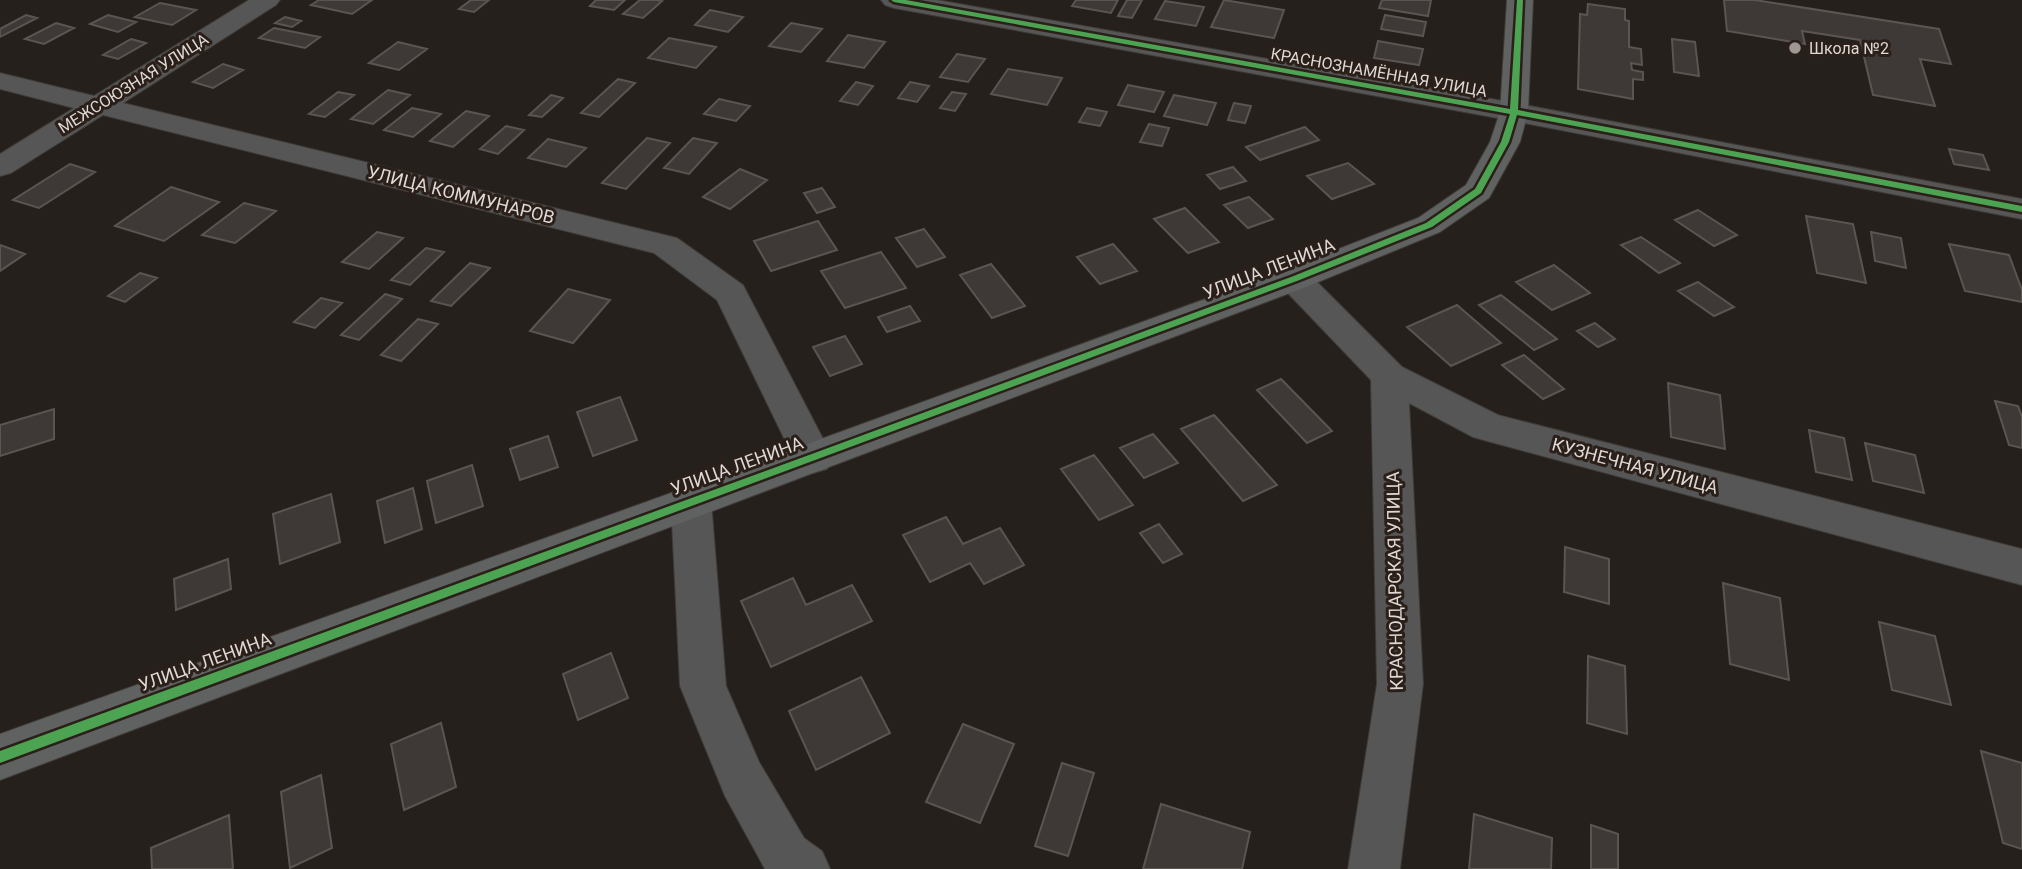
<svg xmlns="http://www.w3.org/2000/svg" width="2022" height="869" font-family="Roboto,sans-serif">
	<rect width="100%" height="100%" fill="#26201d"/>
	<path fill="#3e3936" stroke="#5b5552" stroke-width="2" d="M319 0H372L352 14 311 5Z
		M471 0H489L474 12 459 9Z
		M596 0H625L614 10 590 6Z
		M640 0H657L662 1 643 18 623 14Z
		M1076 0H1118L1111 13 1072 6Z
		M1127 0H1142L1132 18 1118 16Z
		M1224 0 1284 10 1274 38 1211 27Z
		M1382 0H1431L1428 16 1379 8Z
		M1724 0H1755L1939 29 1951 64 1920 59 1935 106 1873 95 1860 40 1802 31 1805 44 1727 31Z
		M1165 1 1204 7 1196 26 1155 19Z
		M160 3 196 10 172 25 135 17Z
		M1588 4 1625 9V20L1629 21V47L1641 49 1642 65 1631 63 1632 70 1643 72V80L1633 79V99L1578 89 1580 14 1587 15Z
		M710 10 743 17 728 32 695 25Z
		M26 15 37 18 0 37V29Z
		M108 15 136 22 118 32 90 24Z
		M1385 15 1426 22 1423 36 1381 29Z
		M285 17 301 21 292 27 275 23Z
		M56 23 74 28 44 44 25 39Z
		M791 23 822 29 801 52 769 46Z
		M274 28 320 37 305 48 259 38Z
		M848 35 885 42 864 68 827 61Z
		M669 38 716 47 696 68 648 58Z
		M131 39 146 43 118 59 103 55Z
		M1672 39 1695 42 1699 76 1674 72Z
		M1378 41 1423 49 1419 65 1374 58Z
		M398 42 427 49 399 70 369 63Z
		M957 54 985 59 968 82 940 77Z
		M223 64 243 70 213 88 193 82Z
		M1008 69 1062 78 1047 105 991 94Z
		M618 79 635 83 599 117 581 113Z
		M856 82 873 86 858 105 840 101Z
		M910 82 929 86 917 102 898 98Z
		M1128 85 1164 92 1154 112 1118 105Z
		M388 90 410 95 373 124 351 119Z
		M338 92 354 95 325 117 309 114Z
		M952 92 966 94 955 111 940 108Z
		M551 95 563 98 542 117 529 115Z
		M1174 95 1216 103 1207 125 1164 116Z
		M719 99 750 106 736 121 704 114Z
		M1234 103 1251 106 1245 123 1228 120Z
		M412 108 441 114 413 137 384 130Z
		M1087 108 1107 112 1100 126 1079 122Z
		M466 111 489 116 453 147 430 141Z
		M1149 124 1169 128 1162 146 1140 142Z
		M506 126 524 130 498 154 480 149Z
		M1305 127 1319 140 1260 160 1246 147Z
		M647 138 670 143 626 189 602 183Z
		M693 138 717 143 689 174 664 168Z
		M548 139 586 148 566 167 528 158Z
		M1949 149 1983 155 1989 170 1954 164Z
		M1348 163 1374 184 1332 199 1307 176Z
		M70 164 95 172 39 208 13 200Z
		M1233 167 1246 181 1220 189 1207 175Z
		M740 169 767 180 730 209 703 197Z
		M171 187 219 202 164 241 115 226Z
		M822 188 835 207 817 213 804 193Z
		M1249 197 1273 219 1248 228 1224 205Z
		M244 203 276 211 235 243 202 235Z
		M1185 208 1219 242 1188 253 1154 219Z
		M1698 210 1737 235 1714 246 1675 220Z
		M1806 216 1853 224 1866 283 1817 273Z
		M818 221 837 250 771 271 754 241Z
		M924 229 945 257 917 267 896 238Z
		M377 232 403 238 369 269 342 262Z
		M1871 232 1901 238 1906 268 1875 261Z
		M1641 237 1680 263 1659 273 1621 245Z
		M1113 244 1137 271 1100 284 1077 257Z
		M1949 244 2009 255 2022 290V302L1965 291Z
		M0 245 25 254 0 271Z
		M426 248 444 252 410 285 391 280Z
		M881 252 906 288 845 308 821 271Z
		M470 263 490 268 451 306 431 301Z
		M991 264 1025 306 992 318 960 275Z
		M1554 265 1590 293 1552 310 1516 282Z
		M140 273 157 278 125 302 108 296Z
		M1698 282 1734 307 1714 316 1678 291Z
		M568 289 610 300 573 343 530 331Z
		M385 294 402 299 359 340 341 335Z
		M1501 295 1557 339 1534 350 1479 305Z
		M321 298 342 303 315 328 294 322Z
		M1457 305 1501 343 1451 366 1407 327Z
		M910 306 920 321 887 332 878 317Z
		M418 319 438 324 401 361 381 355Z
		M1595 323 1615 339 1598 347 1577 331Z
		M845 336 862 364 830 376 813 347Z
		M1524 355 1564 389 1543 399 1502 365Z
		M1281 379 1332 431 1307 443 1257 390Z
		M1668 383 1720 395 1725 449 1671 437Z
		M620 397 637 440 593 456 577 412Z
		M1995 401 2018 406 2022 417V448L2009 445Z
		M54 409V439L0 456V425Z
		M1214 415 1277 485 1243 501 1181 429Z
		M1809 430 1844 438 1852 480 1816 472Z
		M1153 434 1178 463 1144 478 1120 448Z
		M548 436 558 467 520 480 510 449Z
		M1865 443 1915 455 1924 493 1873 481Z
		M1094 455 1133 505 1099 520 1061 469Z
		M472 465 483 506 436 523 427 481Z
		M413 488 422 529 385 543 377 501Z
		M331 494 340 542 280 564 273 514Z
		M946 517 963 544 1000 528 1024 565 984 584 970 563 930 582 903 535Z
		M1159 524 1182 554 1163 563 1140 533Z
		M1565 547 1609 559V604L1564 592Z
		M228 559 231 589 176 610 174 579Z
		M793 578 806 605 852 585 872 621 771 667 741 601Z
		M1723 583 1780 598 1789 680 1730 664Z
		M1879 622 1935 636 1951 705 1892 690Z
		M611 653 628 698 578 720 563 674Z
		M1588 656 1625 666 1627 734 1587 723Z
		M861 677 890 733 816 770 789 711Z
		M441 723 456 787 404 810 391 744Z
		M963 724 1014 744 980 823 926 802Z
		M1981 751 2022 763V849L2003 843Z
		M1062 763 1094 773 1068 856 1035 846Z
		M321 775 332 848 290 868 281 792Z
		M1161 804 1250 832 1242 869H1143Z
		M1474 814 1552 838 1551 869H1469Z
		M229 815 233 869H152L151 848Z
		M1591 825 1618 834V869H1591Z"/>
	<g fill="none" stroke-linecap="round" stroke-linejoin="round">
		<g stroke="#3f3b37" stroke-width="2">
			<path id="street" d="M249 0H280L276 5 123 103 677 238 743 285 833 458 827 469 813 473 799 469 717 300 654 253 103 115 11 173 0 176V154L74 108 0 89V73L94 96Z
				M881 0H937L1514 103 2022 199V219L1514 121 894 8 885 5Z
				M1294 268 1306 271 1402 367 1498 415 2022 549V585L1487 441 1473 437 1409 403 1423 684 1400 869H1348L1377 684 1371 380 1282 287 1277 279 1282 271Z
				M691 485 705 490 711 501 726 686 759 762 804 838 822 851 830 869H765L725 796 680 686 671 501 677 490Z"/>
		</g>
		<g stroke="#3f3b37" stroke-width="2">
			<path id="secondary" d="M1507 0H1533L1528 112 1520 142 1489 198 1440 232 1306 287 0 780V734L799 447 1282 271 1418 218 1466 185 1490 142 1500 112Z"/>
		</g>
		<use href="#street" fill="#555655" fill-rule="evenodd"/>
		<use href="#secondary" fill="#606161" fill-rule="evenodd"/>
		<g stroke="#2a1f19" stroke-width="5">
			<path id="cycleway" d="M891 0H906L1510 109 1517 0H1523L1518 110 2022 206V212L1517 115 1509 142 1481 193 1432 227 1297 281 0 763V751L809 455 1291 277 1426 223 1475 189 1501 142 1510 114 894 2Z"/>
		</g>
		<use href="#cycleway" fill="#4ca352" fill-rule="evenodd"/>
	</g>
	<circle fill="#9e9894" stroke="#2a1f19" stroke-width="2.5" cx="1795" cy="48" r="7"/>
	<g text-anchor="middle" stroke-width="6" stroke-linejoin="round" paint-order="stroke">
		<g font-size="16" fill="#dfd8d4" stroke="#2a1f19" text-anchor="start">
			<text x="1809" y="54">Школа №2</text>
		</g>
		<g font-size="16" fill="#dfd8d4" stroke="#2a1f19">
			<text transform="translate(1379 72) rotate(10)" y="6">КРАСНОЗНАМЁННАЯ УЛИЦА</text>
			<text transform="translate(133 83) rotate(-32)" y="6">МЕЖСОЮЗНАЯ УЛИЦА</text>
		</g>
		<g font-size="18" fill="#dfd8d4" stroke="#2a1f19">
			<text transform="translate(461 195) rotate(14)" y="6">УЛИЦА КОММУНАРОВ</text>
			<text transform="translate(1269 269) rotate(-21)" y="6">УЛИЦА ЛЕНИНА</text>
			<text transform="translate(737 466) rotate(-20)" y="6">УЛИЦА ЛЕНИНА</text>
			<text transform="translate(1635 466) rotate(15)" y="6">КУЗНЕЧНАЯ УЛИЦА</text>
			<text transform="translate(1395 581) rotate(-91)" y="6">КРАСНОДАРСКАЯ УЛИЦА</text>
			<text transform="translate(205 662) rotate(-20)" y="6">УЛИЦА ЛЕНИНА</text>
		</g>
	</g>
</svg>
